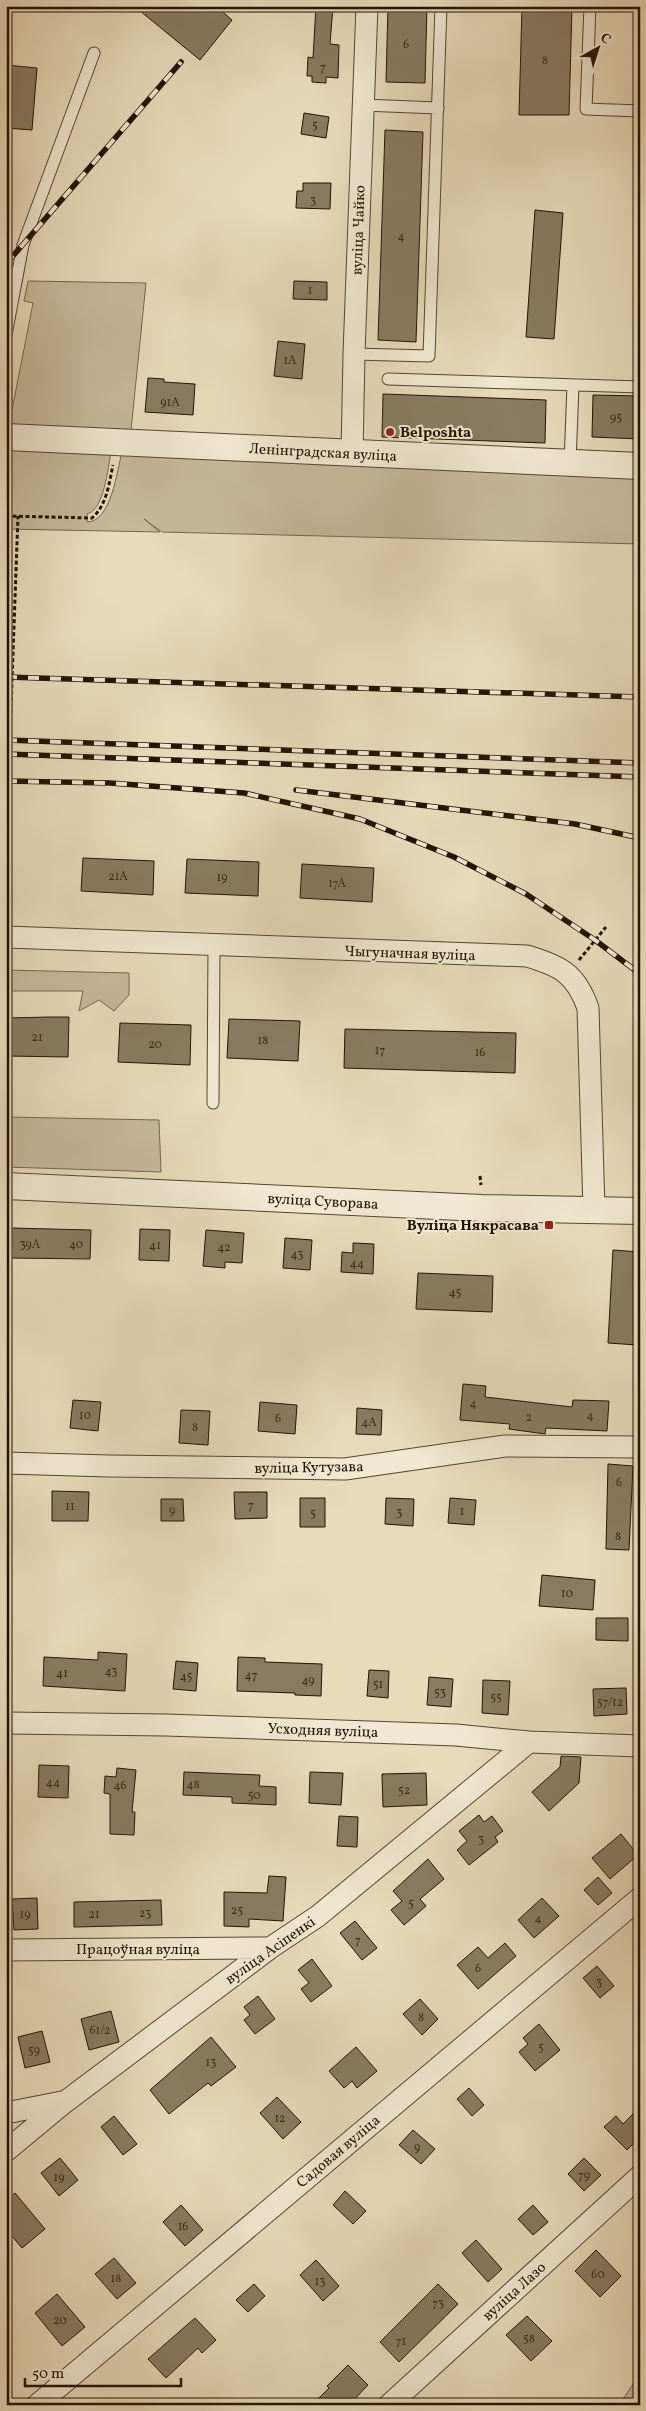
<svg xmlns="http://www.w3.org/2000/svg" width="646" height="2411" font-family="Vollkorn,serif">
	<rect width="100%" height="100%" fill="#e8dbba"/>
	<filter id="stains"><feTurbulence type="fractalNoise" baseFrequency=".004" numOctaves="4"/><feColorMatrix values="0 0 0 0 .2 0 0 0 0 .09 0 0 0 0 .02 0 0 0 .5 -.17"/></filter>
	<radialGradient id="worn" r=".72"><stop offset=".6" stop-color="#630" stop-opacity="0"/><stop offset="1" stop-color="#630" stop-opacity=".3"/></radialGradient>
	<path fill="#c6b99b" stroke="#74664e" d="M28 281 146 283 131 430 6 425V409L12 410 33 303 24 301Z
		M6 449 111 452C108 468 104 510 87 514V522C111 522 117 471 122 452L640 476V544L162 532 144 519 160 532 6 529Z
		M6 970 129 973V995L114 1011 99 1000 79 1011 83 991H6Z
		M6 1117 159 1120 161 1172 6 1167Z
		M640 2374V2405H619Z"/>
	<path fill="#887b62" stroke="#211302" d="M134 6H216L232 20 200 60Z
		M316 6H333L330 44 339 45 338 78 326 77V83L312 82V76H307L308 57 313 58Z
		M388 6H427L425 83 386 82Z
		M522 6H572L569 115H519Z
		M6 65 37 68 32 130 6 128Z
		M304 113 329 117 326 138 301 134Z
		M385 130 423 132 416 342 378 340Z
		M303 183H331L330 209 296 208 297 191H303Z
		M535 210 563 213 554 339 526 337Z
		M294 281 327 282V300L293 299Z
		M278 341 305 344 302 379 274 376Z
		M148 378 164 379V382L195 384 193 415 145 412Z
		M383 394 546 400 545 443 382 437Z
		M593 395 640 396V439L592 437Z
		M83 858 154 861 153 895 81 891Z
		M187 859 259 862 258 896 185 893Z
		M302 864 374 868 372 902 300 898Z
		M50 1017H69L68 1057 6 1056V1018Z
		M229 1019 300 1021 298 1061 227 1058Z
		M120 1023 191 1025 190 1065 118 1062Z
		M345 1029 516 1033 515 1073 344 1068Z
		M12 1228 91 1230 90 1259 11 1258Z
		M140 1229 170 1230 169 1261 139 1260Z
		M206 1230 244 1233 242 1263 225 1262V1268L203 1266Z
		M285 1238 312 1240 310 1270 283 1268Z
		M353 1243 374 1244 373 1274 341 1272 342 1252 353 1253Z
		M613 1250 640 1252 637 1345 608 1343Z
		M418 1273 493 1276 492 1312 416 1309Z
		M463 1384 486 1386 485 1397 572 1407 573 1400 609 1401 607 1431 546 1428 545 1434 509 1429 510 1424 460 1420Z
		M73 1400 101 1402 98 1431 70 1428Z
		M260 1402 297 1405 295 1434 258 1431Z
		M357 1408 382 1410 381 1435 356 1434Z
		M181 1410 210 1411 208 1445 179 1443Z
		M608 1464 633 1466 629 1550 606 1549Z
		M52 1491 89 1492 88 1521H52Z
		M234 1492H267V1518L235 1519Z
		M300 1498H325V1527H300Z
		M386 1498 414 1499 413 1526 385 1524Z
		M450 1498 476 1500 474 1525 448 1523Z
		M161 1499H183L184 1521H161Z
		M542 1575 595 1580 593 1610 539 1606Z
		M596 1618H628V1641L596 1640Z
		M98 1652 127 1654 125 1691 43 1686 44 1657 98 1660Z
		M238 1657 265 1658V1662L322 1664 321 1696 295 1695V1693L237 1691Z
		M176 1661 198 1663 196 1691 173 1689Z
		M369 1670 389 1671 388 1698 367 1696Z
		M429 1677 453 1679 451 1707 427 1705Z
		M483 1680 510 1681 508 1715 482 1713Z
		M626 1688 627 1714 594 1716 593 1689Z
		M561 1756 581 1757 579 1783 549 1811 532 1792 560 1767Z
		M39 1765 69 1766 68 1798 38 1797Z
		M117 1768 136 1770 132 1812H135L134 1835 110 1834V1794L104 1793 105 1776 116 1777Z
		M184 1772 260 1775 259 1786 276 1787V1805L232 1803V1797L183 1795Z
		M310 1772 343 1773 341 1805 309 1803Z
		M426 1773 427 1805 383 1807 382 1774Z
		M479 1815 484 1822 492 1816 503 1831 495 1837 498 1842 469 1865 457 1850 467 1841 459 1831Z
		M339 1816 358 1817 357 1847 337 1846Z
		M621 1834 638 1855 610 1879 592 1858Z
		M428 1859 444 1879 420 1899 426 1906 404 1925 391 1910 402 1901 393 1891Z
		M269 1876 286 1877 283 1921 249 1919V1927L224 1926V1892L267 1893Z
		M598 1877 612 1893 598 1905 584 1890Z
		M37 1898 38 1929 14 1930 12 1899Z
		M542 1898 559 1916 534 1938 518 1920Z
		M161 1900 162 1925 74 1927V1902Z
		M355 1921 377 1948 362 1960 340 1933Z
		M505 1943 516 1956 478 1989 457 1965 478 1947 488 1958Z
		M312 1959 332 1986 311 2002 301 1989 309 1983 298 1970Z
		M597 1966 614 1986 600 1998 583 1978Z
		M258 1996 275 2019 255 2034 244 2020 250 2015 244 2007Z
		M420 1999 438 2019 422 2035 403 2014Z
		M111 2011 119 2042 89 2050 81 2019Z
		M539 2024 560 2050 535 2071 519 2052 528 2044 523 2038Z
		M42 2031 50 2062 25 2068 18 2037Z
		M211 2037 236 2067 211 2086 208 2083 169 2114 150 2090Z
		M356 2047 377 2071 357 2088 352 2081 344 2088 329 2071Z
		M469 2088 484 2105 472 2116 457 2099Z
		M277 2097 301 2122 283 2139 260 2113Z
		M640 2107V2137L627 2150 604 2127 616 2116 623 2124Z
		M114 2116 137 2144 123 2155 101 2127Z
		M413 2130 435 2149 421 2164 399 2145Z
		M60 2158 78 2180 59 2196 41 2173Z
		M584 2158 601 2175 584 2191 568 2174Z
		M345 2191 366 2211 353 2224 333 2205Z
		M15 2193 45 2229 22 2248 6 2229V2201Z
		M181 2205 203 2230 185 2246 163 2222Z
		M533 2205 548 2222 533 2235 518 2219Z
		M476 2240 502 2269 488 2282 462 2253Z
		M596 2250 621 2276 600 2297 575 2271Z
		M114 2258 136 2283 117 2299 95 2274Z
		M316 2260 339 2286 323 2301 300 2275Z
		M254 2284 265 2296 248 2312 236 2300Z
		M438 2284 458 2304 399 2362 380 2342Z
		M57 2294 85 2327 62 2346 35 2313Z
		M527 2316 552 2341 531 2361 506 2335Z
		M195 2318 216 2340 202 2353 198 2348 166 2378 148 2359Z
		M348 2365 368 2385 349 2405H312L329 2388 327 2386Z"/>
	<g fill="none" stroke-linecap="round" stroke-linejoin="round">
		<g stroke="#534530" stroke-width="13">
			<path id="service" d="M590 6 586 109 640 111
				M363 105 438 108
				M6 335 23 245 94 53
				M354 354 429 356 441 6
				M388 379 640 387
				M570 463 573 385
				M213 1103 214 946"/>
		</g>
		<g stroke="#534530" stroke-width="23">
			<path id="minor" d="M352 454 354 354 367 6
				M6 937 527 956C561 966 576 974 588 1008L594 1209
				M6 1463 109 1466 345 1469 505 1446 640 1447
				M6 1723 166 1725 456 1735 529 1742 640 1746
				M6 1950 270 1948
				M6 2113 62 2102
				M6 2151 65 2102 270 1948 318 1916 529 1742
				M37 2405 640 1898
				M389 2405 640 2176"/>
		</g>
		<g stroke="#534530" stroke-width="28">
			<path id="tertiary" d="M6 437 640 466
				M6 1186 482 1208 640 1211"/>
		</g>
		<path stroke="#211302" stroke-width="3" stroke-dasharray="4 2.5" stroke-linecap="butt" d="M6 516 92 518C107 505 109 483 113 465
			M6 826 7 818
			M579 960 606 927
			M480 1176 481 1185"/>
		<use href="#service" stroke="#f0e8d2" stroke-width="11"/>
		<use href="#minor" stroke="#f0e8d2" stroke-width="21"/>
		<use href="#tertiary" stroke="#f0e8d2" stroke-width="26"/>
		<g stroke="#211302" stroke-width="5.5">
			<path id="rail" d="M6 264 181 62
				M6 677 640 697
				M6 740 640 763
				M6 754 640 777
				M6 781 110 783 244 793 360 819 454 857 526 894 595 940 640 974
				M296 790 575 824 640 838"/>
		</g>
		<use href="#rail" stroke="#f0e8d2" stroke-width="4" stroke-dasharray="11" stroke-linecap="butt"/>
		<path stroke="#211302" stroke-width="3" stroke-dasharray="4 2.5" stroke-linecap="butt" d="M7 818 18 516"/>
	</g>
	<g fill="#8f2418" stroke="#f0e8d2" stroke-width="2">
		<circle cx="390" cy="432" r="5"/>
		<rect x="544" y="1220" width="10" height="10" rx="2.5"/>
	</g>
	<g text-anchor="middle" stroke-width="4" stroke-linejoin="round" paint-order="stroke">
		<g font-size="12" fill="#3b2d1a">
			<text x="406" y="48">6</text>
			<text x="545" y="64">8</text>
			<text x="323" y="71">7</text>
			<text x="315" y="129">5</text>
			<text x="313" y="204">3</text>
			<text x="401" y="240">4</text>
			<text x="310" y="294">1</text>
			<text x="290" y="364">1А</text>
			<text x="170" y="406">91А</text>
			<text x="616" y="421">95</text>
			<text x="118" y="880">21А</text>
			<text x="222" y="881">19</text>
			<text x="337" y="887">17А</text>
			<text x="37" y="1041">21</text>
			<text x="263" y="1044">18</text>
			<text x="155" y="1048">20</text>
			<text x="380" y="1054">17</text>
			<text x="480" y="1056">16</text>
			<text x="30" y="1248">39А</text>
			<text x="76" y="1248">40</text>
			<text x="155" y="1249">41</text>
			<text x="224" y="1251">42</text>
			<text x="297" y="1258">43</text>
			<text x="357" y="1267">44</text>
			<text x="455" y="1296">45</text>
			<text x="473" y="1407">4</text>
			<text x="85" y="1419">10</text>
			<text x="590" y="1419">4</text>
			<text x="529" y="1421">2</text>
			<text x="278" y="1422">6</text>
			<text x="369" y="1426">4А</text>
			<text x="195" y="1431">8</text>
			<text x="619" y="1486">6</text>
			<text x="251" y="1509">7</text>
			<text x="70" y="1510">11</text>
			<text x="172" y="1514">9</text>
			<text x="462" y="1515">1</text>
			<text x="399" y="1516">3</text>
			<text x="313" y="1517">5</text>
			<text x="618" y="1540">8</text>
			<text x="567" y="1597">10</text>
			<text x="111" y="1675">43</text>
			<text x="62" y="1677">41</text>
			<text x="251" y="1679">47</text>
			<text x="186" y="1680">45</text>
			<text x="308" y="1684">49</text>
			<text x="378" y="1688">51</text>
			<text x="440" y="1696">53</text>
			<text x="496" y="1701">55</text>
			<text x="610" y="1706">57/12</text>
			<text x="53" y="1786">44</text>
			<text x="193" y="1788">48</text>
			<text x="120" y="1789">46</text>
			<text x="404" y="1794">52</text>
			<text x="254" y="1799">50</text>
			<text x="481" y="1843">3</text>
			<text x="411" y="1907">5</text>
			<text x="237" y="1914">25</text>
			<text x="145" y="1917">23</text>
			<text x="25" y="1918">19</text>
			<text x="94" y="1918">21</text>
			<text x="538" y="1922">4</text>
			<text x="358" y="1944">7</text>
			<text x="478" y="1972">6</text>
			<text x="599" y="1986">3</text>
			<text x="421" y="2021">8</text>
			<text x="100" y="2034">61/2</text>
			<text x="541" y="2051">5</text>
			<text x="34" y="2054">59</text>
			<text x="211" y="2066">13</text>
			<text x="280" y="2122">12</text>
			<text x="417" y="2151">9</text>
			<text x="584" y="2179">79</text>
			<text x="59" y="2181">19</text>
			<text x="183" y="2230">16</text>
			<text x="598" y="2278">60</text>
			<text x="116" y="2282">18</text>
			<text x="320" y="2285">13</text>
			<text x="438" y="2307">73</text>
			<text x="60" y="2324">20</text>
			<text x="529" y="2342">58</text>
			<text x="401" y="2345">71</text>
		</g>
		<g font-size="15" fill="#211302" stroke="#f0e8d2">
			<text transform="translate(358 230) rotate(-88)" y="5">вуліца Чайко</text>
			<text transform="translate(323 452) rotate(3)" y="5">Ленінградская вуліца</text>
			<text transform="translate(410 953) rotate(2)" y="5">Чыгуначная вуліца</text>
			<text transform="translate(323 1201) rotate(3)" y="5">вуліца Суворава</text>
			<text transform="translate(309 1467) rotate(-1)" y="5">вуліца Кутузава</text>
			<text transform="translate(323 1730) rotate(2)" y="5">Усходняя вуліца</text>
			<text x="138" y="1954">Працоўная вуліца</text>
			<text transform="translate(270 1950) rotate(-35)" y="5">вуліца Асіпенкі</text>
			<text transform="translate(338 2151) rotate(-40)" y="5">Садовая вуліца</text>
			<text transform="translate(514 2291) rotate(-42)" y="5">вуліца Лазо</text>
		</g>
		<g font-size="15" font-weight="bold" fill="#211302" stroke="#f0e8d2" text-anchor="start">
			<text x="400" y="437">Belposhta</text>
			<text x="539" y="1230" text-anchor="end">Вуліца Някрасава</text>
		</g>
	</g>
	<rect width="646" height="2411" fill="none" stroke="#e8dbba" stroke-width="25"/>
	<rect x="8" y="8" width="631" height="2396" fill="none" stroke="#211302" stroke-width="2.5"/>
	<rect x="12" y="12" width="621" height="2386" fill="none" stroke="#211302"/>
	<g transform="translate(598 48) rotate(39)" stroke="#f0e8d2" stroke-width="4" paint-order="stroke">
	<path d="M0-4L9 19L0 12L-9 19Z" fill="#211302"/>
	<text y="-8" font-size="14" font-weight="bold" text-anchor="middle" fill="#211302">С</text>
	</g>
	<path d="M25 2378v8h156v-8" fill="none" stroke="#211302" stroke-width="2.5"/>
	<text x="32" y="2378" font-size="15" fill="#211302" stroke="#f0e8d2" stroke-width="4" paint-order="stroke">50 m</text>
	<rect width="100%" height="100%" filter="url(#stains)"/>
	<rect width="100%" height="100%" fill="url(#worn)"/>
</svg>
